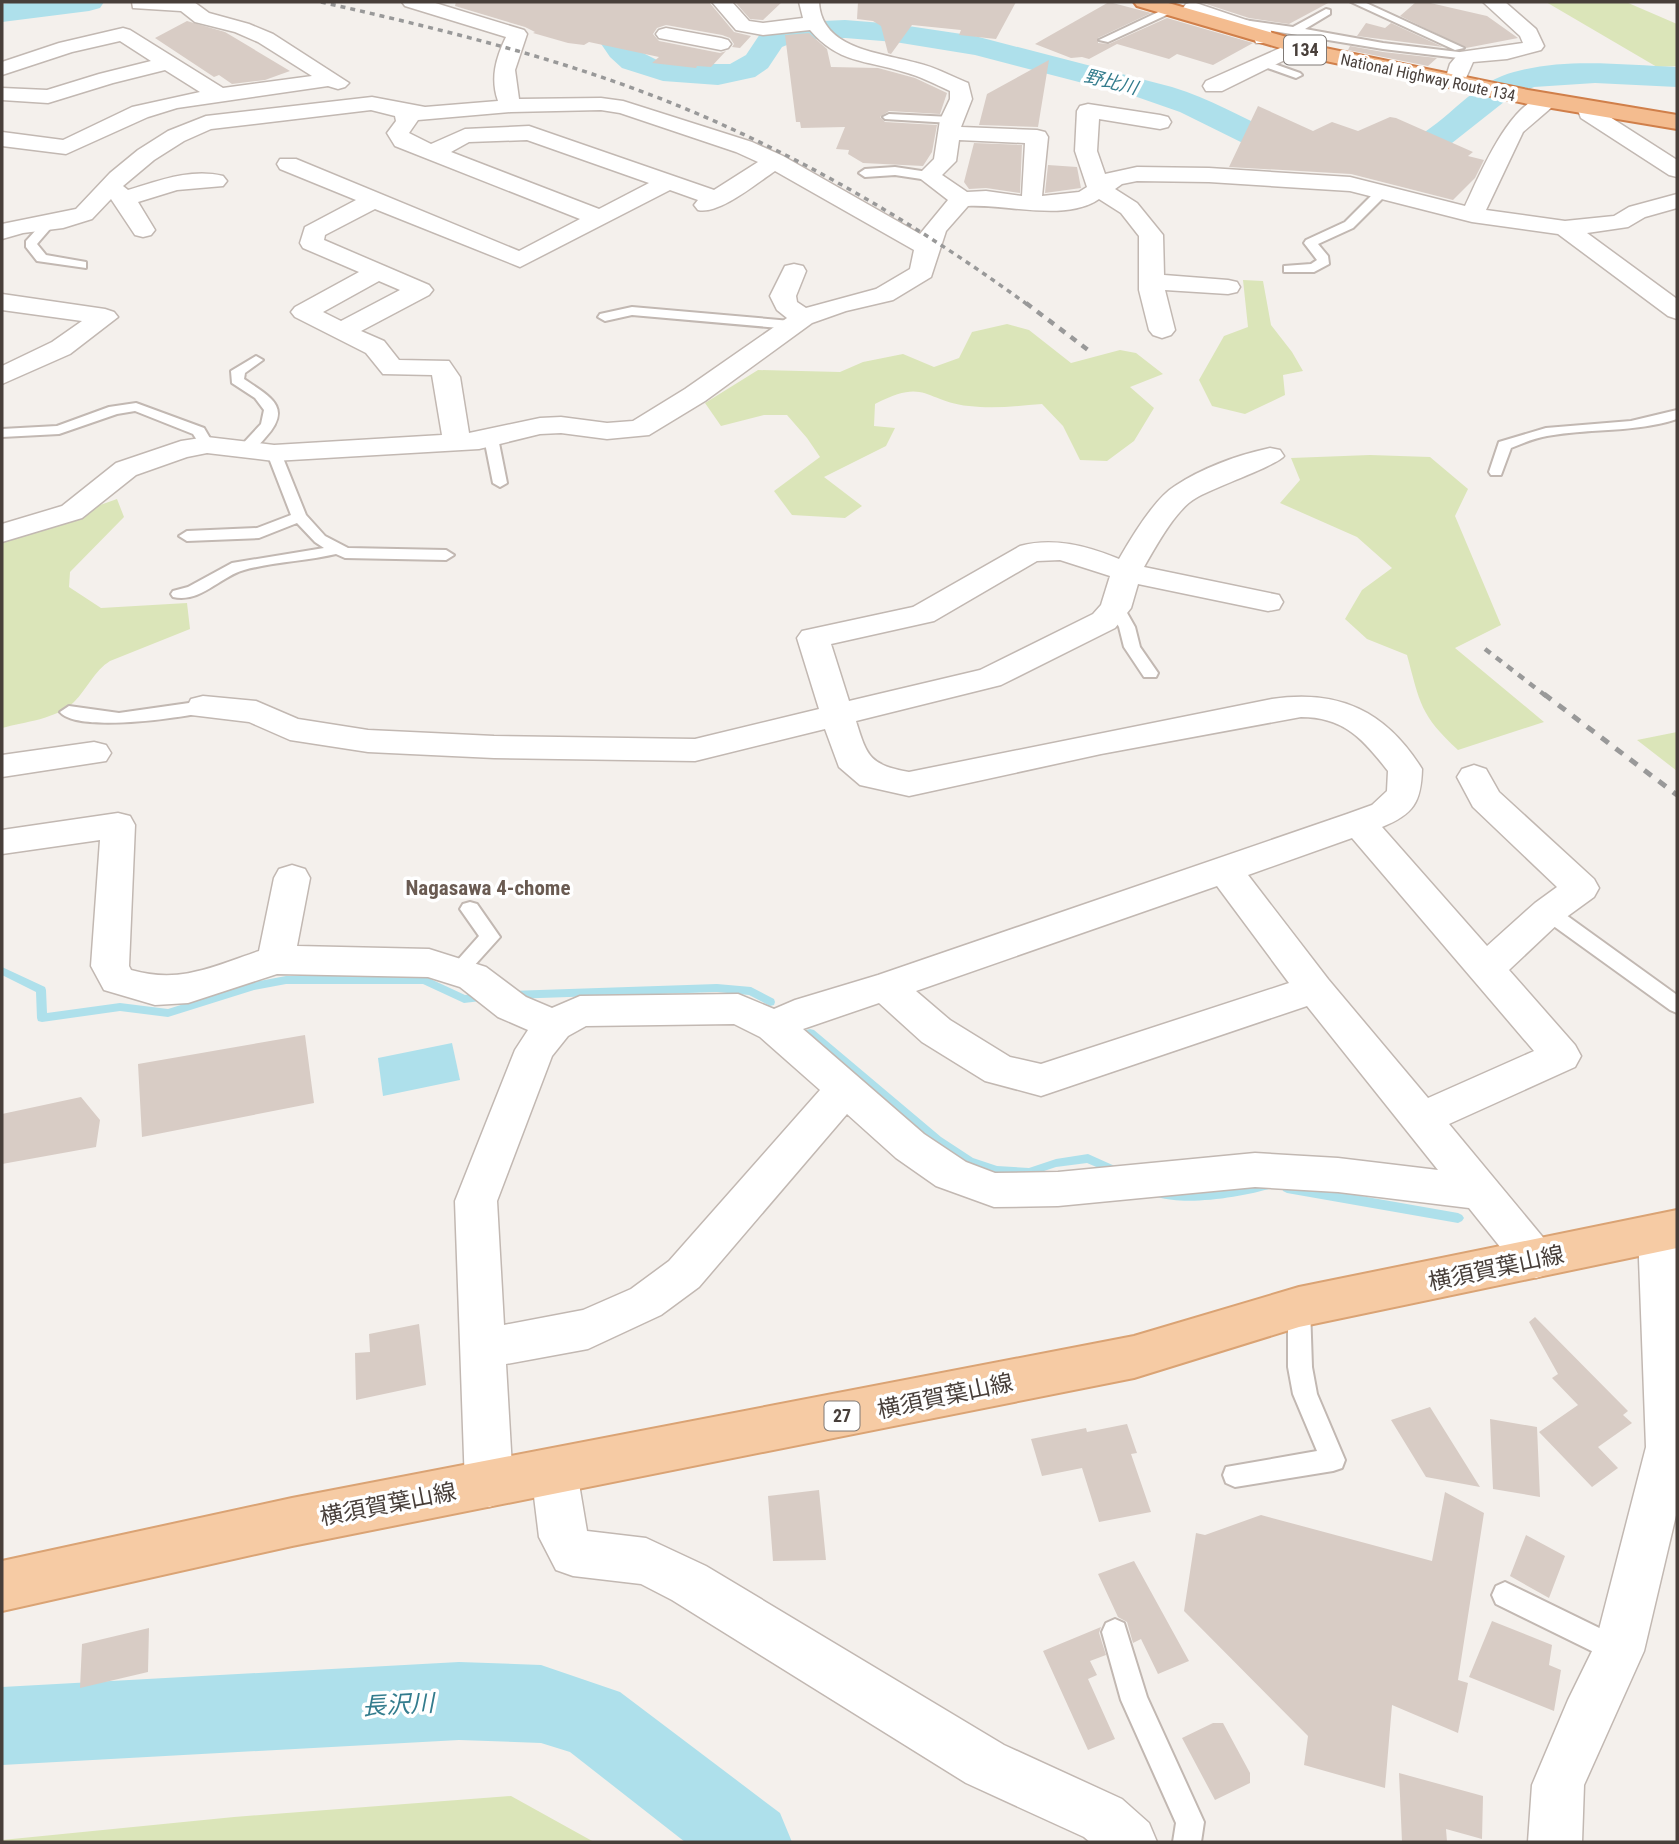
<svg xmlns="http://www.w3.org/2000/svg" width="1679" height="1844" font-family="'Roboto Condensed','Noto Sans JP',sans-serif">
	<rect width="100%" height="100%" fill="#f4f0ec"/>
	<path fill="#dbe5b9" d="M1546 2H1626L1677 24V66L1657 67Z
		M1243 280 1263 281 1271 325 1292 352 1303 371 1283 375 1285 395 1245 414 1212 406 1199 380 1224 336 1248 327Z
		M1007 324 1029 330 1071 363 1120 350 1136 353 1163 374 1130 387 1154 408 1134 441 1107 461 1080 460 1063 426 1042 404C1017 406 994 409 969 406 924 401 926 377 875 404L874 426 895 428 886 446 824 477 862 506 845 518 792 515 774 491 820 457 807 438 787 415H764L721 426 705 403 758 370 840 372 863 362 903 354 934 367 959 358 972 332Z
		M1370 455 1430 457 1468 489 1455 516 1501 625 1455 648 1544 722 1458 750C1420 715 1420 703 1407 655L1367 639 1345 619 1362 590 1392 568 1357 537 1280 503 1300 480 1291 458Z
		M117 499 124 517 70 572 69 587 101 608 187 603 190 629 110 661C94 671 87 689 74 702 57 719 24 722 2 728V540Z
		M1677 732V771L1637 740Z
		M511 1796 594 1842H2V1840L234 1817Z"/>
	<path fill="#aee0eb" d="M452 1043 460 1080 383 1096 378 1058Z"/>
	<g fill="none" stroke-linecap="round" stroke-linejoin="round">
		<path fill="#aee0eb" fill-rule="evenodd" d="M2 967 45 987 46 990 47 1013 120 1003 168 1009 254 982 286 976H424L465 995 485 993 489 994 490 997 489 1000 464 1003 423 984H286L254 990 168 1017 120 1011 42 1022 38 1021 37 1018 36 992 2 975Z
			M717 984 751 987 774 999 775 1002 774 1005 770 1006 749 995 717 992 510 999 506 998 505 995 506 992 510 991Z
			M810 1029 814 1030 941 1137 973 1158 997 1166 1029 1168 1056 1159 1088 1154 1117 1167 1118 1170 1117 1173 1113 1174 1087 1163 1056 1167 1029 1176 997 1174 965 1164 933 1143 806 1036 805 1033 806 1030Z
			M1268 1180 1272 1182 1273 1185 1272 1188C1243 1197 1186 1206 1158 1197L1157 1194 1158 1191C1169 1189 1184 1192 1197 1191 1221 1190 1244 1184 1268 1180Z
			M1287 1183 1458 1213 1462 1215 1464 1218 1462 1221 1458 1223 1287 1193 1283 1191 1282 1188 1283 1185Z"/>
		<path fill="#aee0eb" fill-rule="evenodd" d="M19 2H104L100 8 89 11 2 22V4Z
			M541 2H581L595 8 620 23 639 51 659 61 675 64H730L746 55 760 34 769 28 799 22 845 20 895 24 975 36 1172 87C1240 108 1276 146 1352 148 1366 149 1382 149 1395 146 1437 135 1462 92 1502 76 1557 56 1620 65 1677 67V87L1595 83 1534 87 1509 98 1452 143 1421 160 1391 167 1334 168 1265 154 1180 112 1137 97 975 55 895 42 845 38 799 40 782 47 768 68 755 77 718 85 663 81 622 68 610 57 593 32 545 8Z
			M459 1662 541 1665 620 1692 780 1813 792 1842H685L570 1752 541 1743 459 1740 2 1765V1687Z"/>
	</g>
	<path fill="#d8ccc5" d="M456 2H709L734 32 751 36 740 48 732 47 734 44 730 38 722 35 666 25 657 28 653 34 659 41 720 53 726 51 711 67 697 66 696 68 652 63 659 57 589 42 584 45 568 43 533 33 535 32 525 27 455 6Z
		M735 2H782L763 20 750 19Z
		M858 2H1016L996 39 959 35 961 30 912 25 891 54 888 53 881 26 873 21 857 19Z
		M1109 2 1151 13 1098 38V43L1109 44 1167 18 1253 43 1213 65 1177 54 1169 59 1117 44 1089 59 1082 57 1071 58 1035 44Z
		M1200 2H1330L1289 24 1249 18Z
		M1416 2H1426L1487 16 1518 38 1466 48 1400 16Z
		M187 21 225 32 290 71 265 80 232 84 219 75 214 77 155 38Z
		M1366 23 1385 28 1391 23 1443 47 1357 36Z
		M809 33 827 49 831 67 878 68 915 78 947 93 940 114 889 111 880 117 885 122 937 125 932 152 923 166 863 163 848 154 849 150 836 149 845 127 801 128 800 122H796L785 35Z
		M1350 46 1383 52 1437 58 1428 66 1348 50Z
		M1049 60 1038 127 979 125 987 94Z
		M1258 106 1313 131 1332 122 1358 131 1390 117 1396 118 1473 152 1468 156 1484 160 1475 178 1453 200 1351 174 1229 167Z
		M974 143 1022 145 1020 193 986 188 969 189 964 182Z
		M1048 165 1077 167 1081 188 1045 193Z
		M305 1035 314 1103 142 1137 138 1064Z
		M81 1097 100 1120 96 1147 2 1164V1114Z
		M1535 1317 1628 1411 1623 1415 1632 1423 1598 1447 1618 1468 1592 1487 1539 1432 1578 1405 1552 1378 1558 1374 1529 1322Z
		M419 1324 426 1385 356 1400 355 1353 370 1352 369 1334Z
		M1430 1407 1480 1487 1426 1477 1391 1420Z
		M1490 1419 1537 1427 1540 1497 1493 1489Z
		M1127 1424 1137 1453 1131 1454 1151 1512 1099 1522 1082 1468 1042 1476 1031 1439 1086 1428 1087 1432Z
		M819 1490 826 1560 773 1561 768 1496Z
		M1445 1492 1484 1513 1458 1680 1468 1683 1458 1733 1392 1705 1385 1788 1304 1765 1308 1736 1184 1611 1196 1533 1205 1535 1261 1515 1432 1561Z
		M1526 1535 1565 1556 1549 1598 1510 1576Z
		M1134 1561 1189 1661 1158 1674 1141 1639 1133 1643 1127 1622 1118 1617 1098 1574Z
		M1492 1621 1552 1645 1549 1665 1561 1670 1554 1711 1469 1677Z
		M1101 1627 1099 1633 1106 1655 1090 1661 1097 1675 1088 1679 1115 1739 1088 1750 1043 1651Z
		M149 1628 148 1672 80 1688 82 1644Z
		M1213 1723H1223L1250 1773V1783L1215 1800 1182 1738Z
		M1399 1773 1483 1796 1482 1839 1446 1829 1447 1842H1402Z"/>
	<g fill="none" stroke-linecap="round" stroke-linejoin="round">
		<g stroke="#c2b8b2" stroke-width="4">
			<path id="service" d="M1351 2H1364L1464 48 1455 50Z
				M1169 7 1174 10 1173 12 1108 42 1099 40Z
				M1326 9 1330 10V14L1305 29 1383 43 1467 53 1472 56 1467 59 1383 49 1236 25 1231 22 1236 19 1293 27Z
				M1263 60 1300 73 1302 75 1296 78 1259 65 1258 63Z
				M889 114 951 117 957 120 951 123 885 119 883 117Z
				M895 167 928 172 934 176 928 180 895 175 865 177 859 173 865 169Z
				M1383 187 1389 191 1387 194 1353 228 1318 244 1328 256 1329 264 1314 272H1284V266L1311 264 1317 260 1304 243 1306 240 1345 222 1379 188Z
				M50 218 56 222 37 244 46 255 86 262V268L37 261 26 247V241L46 219Z
				M632 307 791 321 798 325 791 329 632 315 605 321 598 317 600 314Z
				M256 356 263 360 245 373 244 379C269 396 294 407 265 438 259 445 252 453 243 455L236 451 261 424 264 410 255 398 232 383 231 371Z
				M136 403 204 428 214 445 212 448H202L193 434 135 411 117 414 59 434 2 437V429L57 426 109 407Z
				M1677 410V419C1634 433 1591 428 1547 436 1535 438 1523 443 1511 448L1501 475H1491L1489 472 1499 442 1546 428 1631 421Z
				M491 434 498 438 507 483 500 487 493 483 484 438Z
				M274 449 281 453 306 515 325 536 348 548 446 550 454 555 446 560 345 558 336 554C306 561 273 562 244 570 221 576 199 604 173 597L171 594 173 591 188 587 232 563 324 548 315 542 297 523 259 538 187 541 179 536 187 531 257 528 291 515 267 453Z
				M1116 603 1122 604 1135 627 1140 647 1158 673 1156 677H1144L1124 647 1119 627 1108 608Z
				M203 701 212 707 209 711C183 718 77 733 60 712L69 706 119 713Z
				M470 902 477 904 500 937 464 977 457 979 450 977 447 972 479 936 460 909 463 904Z
				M1548 905 1555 907 1677 995V1013L1670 1010 1541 917 1538 912 1541 907Z
				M1299 1297 1307 1300 1310 1307 1312 1367 1317 1394 1345 1460 1342 1468 1333 1471 1235 1487 1226 1483 1223 1475 1226 1467 1317 1451 1293 1394 1288 1367V1307L1291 1300Z
				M1505 1582 1628 1642 1632 1651 1628 1660 1619 1664 1610 1660 1496 1604 1492 1595 1496 1586Z
				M1115 1619 1124 1623 1147 1697 1204 1822 1201 1842H1173L1176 1823 1121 1700 1102 1632 1106 1623Z"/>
		</g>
		<g stroke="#c2b8b2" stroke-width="3">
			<path id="minor" d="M132 2H194L209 13 249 24 273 34 349 83 345 87 338 89 328 86 177 108 148 117 66 154 2 146V132L63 140 132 107 200 92 165 70 113 83 48 103 2 100V88L47 90 99 74 151 61 120 41 72 52 2 75V62L59 43 123 28 130 30 223 88 312 76 258 42 235 32 195 22 181 11 133 8Z
				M402 2H432L524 30 527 34 515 70 519 99 601 98 623 101 752 142 783 156 920 234 948 200 917 176 934 159 940 120 950 99V91C935 84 920 76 904 72 865 60 838 63 810 30L763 35 736 30 712 2H732L749 21 763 23 803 18 799 2H819C821 50 883 53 917 63 935 67 951 76 968 83L972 99 961 127 1037 130 1045 132 1048 137 1042 196 1079 192 1087 187 1075 151 1077 111 1080 106 1088 104 1160 115 1168 117 1171 122 1168 127 1160 129 1099 119 1097 151 1105 174 1137 167 1209 168 1350 177 1465 206C1479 177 1515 86 1556 96L1559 101 1523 132 1486 210 1565 221 1614 216 1629 207 1677 194V208L1645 217 1628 227 1587 233 1677 299V319L1668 316 1558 234 1472 222 1350 191 1209 182 1137 181 1122 184 1115 189 1137 203 1163 235 1164 275 1228 280 1237 282 1240 287 1237 292 1228 294 1165 290 1175 330 1171 335 1162 338 1153 335 1149 330 1139 290V236L1121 213 1099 199C1066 222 1006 204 968 206L946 231 931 277 893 300 846 311 812 323 705 401 649 435 607 439 561 433 540 434 479 449 274 461 207 453 187 457 136 475 82 518 2 542V524L62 506 116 463 181 441 207 437 274 445 442 435 432 375 383 374 366 353 295 317 291 312 295 307 359 272 303 248 300 243 305 227 356 200 280 169 277 164 280 159H296L519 251 580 219 395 146 387 133 396 121 395 116 371 110 211 129 184 141 154 160 123 186 128 190C158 181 191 168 223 176L227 181 223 186 177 190 138 202 155 230 151 235 143 237 135 235 111 199 92 219 63 228 23 233 2 239V224L76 209 110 173 138 150 168 131 206 116 372 97 425 107 498 101C490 78 496 58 506 37L405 6ZM601 110 620 113 736 152 758 162 714 190 529 126 465 129 431 144 409 133 418 120 511 112ZM527 140 649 183 599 209 451 152 469 142ZM959 140 1025 143 1022 196 986 191 967 192 942 175 956 161ZM775 171 914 250 910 269 876 289 806 308 797 302 796 296 806 271 803 266 794 264 785 266 770 296 777 310 787 318 685 389 633 421 607 423 561 417 540 418 469 433 460 377 449 361 399 360 384 341 361 331 429 295 433 290 429 285 324 240 325 235 375 209 520 267 670 190 698 200 694 205 698 210C719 215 757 183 775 171ZM379 281 400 290 341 321 323 312Z
				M1193 2 1270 28 1273 39 1270 43H1256L1253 35 1186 12 1183 8 1186 4Z
				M1483 2H1505L1536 29 1544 46 1541 50 1507 59 1473 62 1462 87H1448L1444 83 1450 64 1460 52 1523 43 1520 36Z
				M666 28 721 38 728 40 731 44 728 48 721 50 659 38 656 34 659 30Z
				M1296 41 1303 43 1306 47 1303 51 1222 91H1206L1203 86 1206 81Z
				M1588 101 1596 103 1599 110 1677 160V177L1669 175 1581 118 1577 108 1580 103Z
				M2 294 105 309 114 312 118 317 70 354 2 384V366L52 342 82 321 2 310Z
				M1270 448 1280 450 1284 456C1278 465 1212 488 1196 498 1176 509 1156 546 1144 567L1279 595 1283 602 1279 609 1268 611 1138 584 1131 608 1115 628 1001 685 856 721C867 757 870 765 909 772L1272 699C1339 689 1386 711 1422 769 1421 802 1414 814 1382 827L1487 946 1535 903 1557 887 1473 807 1457 777 1462 769 1474 765 1486 769 1499 792 1594 879 1599 888 1594 897 1561 921 1509 970 1575 1045 1581 1056 1575 1067 1449 1124 1551 1247 1558 1260 1551 1273 1536 1278 1521 1273 1469 1208 1338 1192 1255 1187 1058 1206 994 1207 936 1186 896 1158 847 1114 699 1287 661 1315 588 1349 506 1364 513 1485 506 1501 489 1507 472 1501 465 1485 455 1201 515 1050 528 1030 498 1017 460 987 428 977 277 974 188 1003 155 1005 104 990 91 966 100 840 2 854V830L118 813 130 816 135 825 129 966 131 970C180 984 212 967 259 951L274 878 279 869 292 865 305 869 310 878 297 946 429 949 486 967 526 997 552 1008 580 996 738 994 774 1009 795 1000 878 975 1347 814 1372 805 1387 791 1388 771C1363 739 1344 717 1301 717L1101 754 909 796 860 785 839 767 825 729 695 761 494 758 368 752 290 740 249 722 191 715 187 707 191 699 203 696 256 701 298 719 368 730 494 736 695 739 819 709 797 638 802 631 913 607 1020 546C1054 537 1087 546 1119 559 1131 538 1155 498 1175 486 1202 468 1238 455 1270 448ZM1060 560 1110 576 1101 605 1093 614 980 670 849 701 831 644 934 621 1037 561ZM1352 838 1534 1051 1428 1098 1328 979 1248 875ZM1217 886 1289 983 1041 1064 1010 1057 950 1020 916 991ZM879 1003 922 1042 985 1081 1041 1096 1307 1006 1438 1170 1338 1158 1255 1153 1058 1172 995 1173 966 1162 924 1134 803 1029ZM734 1024 760 1037 820 1090 669 1261 631 1289 583 1310 504 1325 497 1201 552 1056 568 1036 586 1026Z
				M94 742 106 745 111 753 106 761 2 777V755Z
				M1659 1214 1674 1219 1677 1226V1511L1644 1651 1584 1785 1582 1842H1528L1532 1785 1568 1700 1595 1645 1646 1447 1638 1232 1644 1219Z
				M554 1450 571 1456 577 1472 587 1531 646 1538 706 1566 1004 1745 1122 1799 1149 1823 1157 1842H1090L1084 1837 966 1783 672 1600 641 1584 573 1576 556 1570 539 1537 531 1472 537 1456Z"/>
		</g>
		<g stroke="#daa374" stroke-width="4">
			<path id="primary" d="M1677 1210V1248L1299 1327 1134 1378 292 1546 2 1611V1561L292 1498 1134 1336 1299 1287Z"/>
		</g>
		<g stroke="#d07f4a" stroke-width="4">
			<path id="trunk" d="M1134 2H1165L1325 48 1528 90 1677 115V129L1528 104 1321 60 1137 6Z"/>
		</g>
		<use href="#service" fill="#fff" fill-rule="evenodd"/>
		<use href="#minor" fill="#fff" fill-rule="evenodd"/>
		<use href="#primary" fill="#f6cba4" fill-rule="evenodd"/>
		<use href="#trunk" fill="#f4bc8f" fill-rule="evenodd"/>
		<path stroke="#999" stroke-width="3.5" stroke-dasharray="5 5" stroke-linecap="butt" d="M321 2C449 31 577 62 698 114 815 164 925 230 1028 305"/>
		<path stroke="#999" stroke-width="4.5" stroke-dasharray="7 7" stroke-linecap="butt" d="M1026 303 1092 353
			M1485 649 1546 696"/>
		<path stroke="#999" stroke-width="5" stroke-dasharray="9 9" stroke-linecap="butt" d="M1544 694 1677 795"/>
	</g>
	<g text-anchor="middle" stroke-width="7" stroke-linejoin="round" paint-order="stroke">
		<g font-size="16" fill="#483f3a" stroke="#fff">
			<text transform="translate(1428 77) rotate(12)" y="6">National Highway Route 134</text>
		</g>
		<g fill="#fff" stroke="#7f7975" stroke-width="2">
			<rect x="1284" y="35.5" width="42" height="29" rx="5"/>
			<rect x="824.5" y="1401.5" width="35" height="29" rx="5"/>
		</g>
		<g font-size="18" font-weight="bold" fill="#483f3a">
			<text x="1305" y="56">134</text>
			<text x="842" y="1422">27</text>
		</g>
		<g font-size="18" font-style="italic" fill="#337c8d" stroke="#fff">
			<text transform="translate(1111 82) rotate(14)" y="6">野比川</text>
		</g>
		<g font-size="21" font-weight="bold" fill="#6a5b52" stroke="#fff">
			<text x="488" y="895">Nagasawa 4-chome</text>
		</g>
		<g font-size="23" fill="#483f3a" stroke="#fff">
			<text transform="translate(1496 1268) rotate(-12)" y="8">横須賀葉山線</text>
			<text transform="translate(945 1396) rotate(-12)" y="8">横須賀葉山線</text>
			<text transform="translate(388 1504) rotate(-11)" y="8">横須賀葉山線</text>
		</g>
		<g font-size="24" font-style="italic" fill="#337c8d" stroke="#fff">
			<text transform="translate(398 1705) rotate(-3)" y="8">長沢川</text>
		</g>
	</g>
	<rect width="1679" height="1844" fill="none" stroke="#483f3a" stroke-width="7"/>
</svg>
